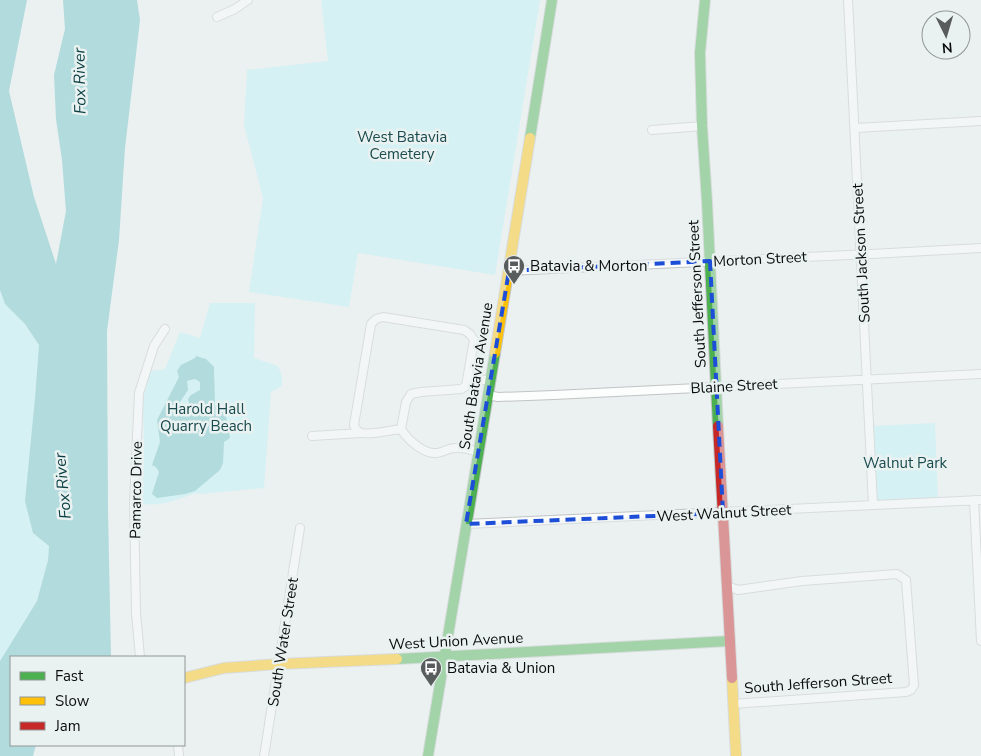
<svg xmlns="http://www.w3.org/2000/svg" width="981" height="756" font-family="'Nunito Sans',sans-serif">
	<rect width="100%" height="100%" fill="#ebf0f0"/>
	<path fill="#bcf2f6" d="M321 0H540L495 275 358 253 349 307 249 292 263 198 244 125 247 70 328 61Z
		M0 290 5 304 25 324 39 345 35 398 33 533 49 545 48 560 37 601 0 661Z
		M210 303H255L254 358 278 366 282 376V386L271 392 264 488 201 494 196 493C176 500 163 506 142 504L144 449 143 402 148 373 151 371 165 369 180 332 200 338Z
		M935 423 938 500 875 503 871 426Z"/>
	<path fill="#6dc0c5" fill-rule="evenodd" d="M0 0H27L9 91 34 197 56 264 66 211 62 160 56 119 54 75 65 29 63 0H137L140 20 125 148 119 240 107 331 108 510 111 657H11V745H36L33 756H0V661L37 601 48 560 49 546 33 533 25 501 35 398 39 345 25 324 5 304 0 290Z
		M196 356 206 359 214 367 215 406 225 410 230 438 224 442 223 463 220 470 195 491 185 494 157 498 152 494 159 472 156 467 152 465 160 442 157 420 179 377 177 371 181 365 195 358ZM195 379 200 382V390L191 395 188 399 189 404 195 408V414C190 415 187 413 183 412 179 412 177 412 173 411V405H180V402L188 390 187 381Z"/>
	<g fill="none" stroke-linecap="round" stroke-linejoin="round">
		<g stroke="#c1c4c4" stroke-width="10">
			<path id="street" d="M848 0 873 505
				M217 17 235 9 248 0
				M855 128 981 121
				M652 130 702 126
				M509 271 871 254 981 248
				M467 380 466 386 461 389 421 392 411 394 406 402 401 429C393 430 365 436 359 432 356 430 355 428 354 425L371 324 376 319 383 317 464 330 470 334 474 340 467 380H491
				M488 395 498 397 554 395 981 374
				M401 429C407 439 423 454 436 453 442 453 448 448 455 448 462 447 471 450 478 452
				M312 436 361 433
				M974 500 981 641
				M466 524 981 500
				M727 586 738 590 802 581 897 574 906 580 914 685 911 690 906 692 733 704
				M140 657 136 613 134 503 139 393 154 346 165 329
				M178 745 179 756
				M264 756 300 528"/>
		</g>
		<g stroke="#c1c4c4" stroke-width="12">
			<path id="fast" d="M705 0 700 53 702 126 707 202 718 426
				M530 138 552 0
				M397 659 730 641
				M428 756 495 353"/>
		</g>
		<g stroke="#c1c4c4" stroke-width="12">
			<path id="slow" d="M495 353 530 138
				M184 678 224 668 279 664 397 659
				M732 678 736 756"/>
		</g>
		<g stroke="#c1c4c4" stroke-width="12">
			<path id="jam" d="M718 426 732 678"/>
		</g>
		<use href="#street" stroke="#fcfdfd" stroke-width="8"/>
		<use href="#fast" stroke="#4caf50" stroke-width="10"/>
		<use href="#slow" stroke="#ffc107" stroke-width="10"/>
		<use href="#jam" stroke="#c62828" stroke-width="10"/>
	</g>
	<path d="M0 0H981V756H0ZM710 261 723 513 466 524 509 271Z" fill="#ebf0f0" fill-opacity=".55" fill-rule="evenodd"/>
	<path fill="none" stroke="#1d4ed8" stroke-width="4" stroke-dasharray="10 6" stroke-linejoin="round" d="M710 261 723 513 466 524 509 271Z"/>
	<defs>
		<g id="bus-pin" transform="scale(1.125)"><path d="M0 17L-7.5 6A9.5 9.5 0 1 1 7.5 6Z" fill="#595c5c" stroke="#eaf1f1"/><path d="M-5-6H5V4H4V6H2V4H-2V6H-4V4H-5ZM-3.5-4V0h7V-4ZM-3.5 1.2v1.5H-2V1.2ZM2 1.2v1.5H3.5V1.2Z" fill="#fff"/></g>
	</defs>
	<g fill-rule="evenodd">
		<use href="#bus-pin" x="514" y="266"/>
		<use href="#bus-pin" x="431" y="668"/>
	</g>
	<g text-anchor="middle" stroke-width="5" stroke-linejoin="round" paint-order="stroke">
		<g font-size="15" fill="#194b4e" stroke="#eaf1f1">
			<text x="402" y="142">West Batavia<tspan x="402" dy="17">Cemetery</tspan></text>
			<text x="206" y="414">Harold Hall<tspan x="206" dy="17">Quarry Beach</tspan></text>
			<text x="905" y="468">Walnut Park</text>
		</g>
		<g font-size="15" fill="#0b0d0d" stroke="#eaf1f1">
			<text transform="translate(861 253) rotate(-93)" y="5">South Jackson Street</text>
			<text transform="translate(760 259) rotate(-3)" y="5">Morton Street</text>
			<text transform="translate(697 294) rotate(-93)" y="5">South Jefferson Street</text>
			<text transform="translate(476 376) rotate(-81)" y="5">South Batavia Avenue</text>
			<text transform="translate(734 386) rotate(-3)" y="5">Blaine Street</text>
			<text transform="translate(136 490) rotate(-89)" y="5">Pamarco Drive</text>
			<text transform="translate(724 513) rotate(-3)" y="5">West Walnut Street</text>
			<text transform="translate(456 641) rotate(-3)" y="5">West Union Avenue</text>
			<text transform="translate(283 642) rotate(-81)" y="5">South Water Street</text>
			<text transform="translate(818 683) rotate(-4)" y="5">South Jefferson Street</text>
		</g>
		<g font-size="15" fill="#0b0d0d" stroke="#eaf1f1" text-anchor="start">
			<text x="530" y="271">Batavia &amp; Morton</text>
			<text x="447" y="673">Batavia &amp; Union</text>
		</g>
		<g font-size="16" font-style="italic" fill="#0a3f43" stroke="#eaf1f1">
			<text transform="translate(79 81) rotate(-91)" y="6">Fox River</text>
			<text transform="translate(62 486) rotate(-95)" y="6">Fox River</text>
		</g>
	</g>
	<rect x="10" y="656" width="175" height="90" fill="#eaf1f1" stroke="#919696"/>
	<rect x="20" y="672" width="25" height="8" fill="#4caf50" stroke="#919696"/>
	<text x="55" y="681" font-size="15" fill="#0b0d0d">Fast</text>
	<rect x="20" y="697" width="25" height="8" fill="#ffc107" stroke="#919696"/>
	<text x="55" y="706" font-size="15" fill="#0b0d0d">Slow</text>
	<rect x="20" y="722" width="25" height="8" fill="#c62828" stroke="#919696"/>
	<text x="55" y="731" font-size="15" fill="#0b0d0d">Jam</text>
	<g transform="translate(946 35) rotate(175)"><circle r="24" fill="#eaf1f1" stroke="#919696"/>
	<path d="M0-4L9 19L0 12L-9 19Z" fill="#595c5c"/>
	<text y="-8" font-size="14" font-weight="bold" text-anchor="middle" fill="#0b0d0d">N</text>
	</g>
</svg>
